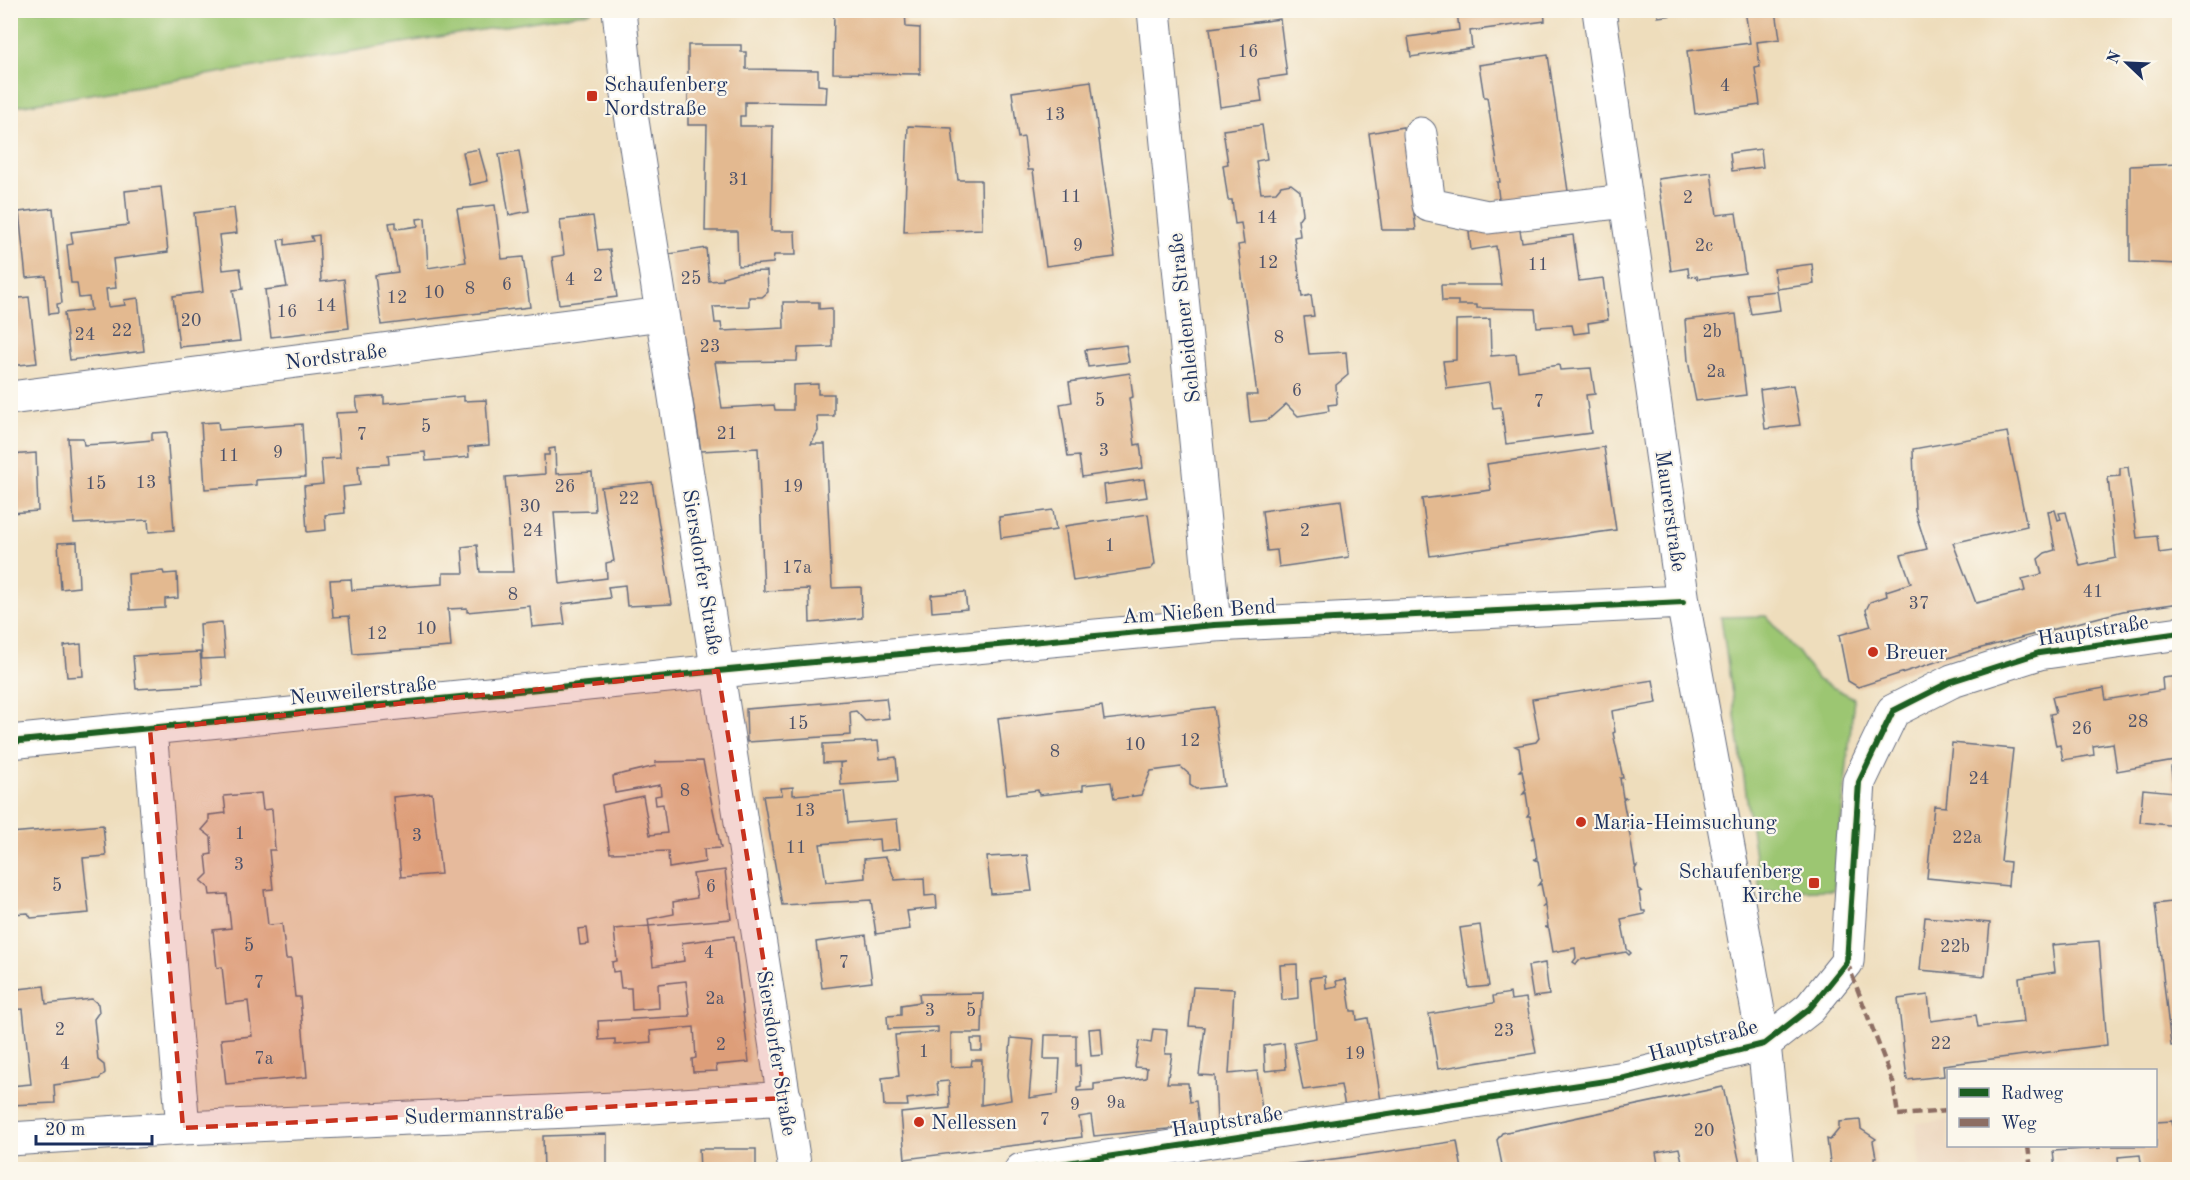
<svg xmlns="http://www.w3.org/2000/svg" width="2190" height="1180" font-family="'Old Standard TT',serif">
	<rect width="100%" height="100%" fill="#fbf7ec"/>
	<filter id="ink" filterUnits="userSpaceOnUse"><feTurbulence type="fractalNoise" baseFrequency=".0167" numOctaves="2"/><feDisplacementMap in="SourceGraphic" scale="12" xChannelSelector="R" yChannelSelector="G"/><feConvolveMatrix kernelMatrix="1 2 1 2 8 2 1 2 1" color-interpolation-filters="sRGB"/></filter>
	<filter id="wash" filterUnits="userSpaceOnUse"><feTurbulence type="fractalNoise" baseFrequency=".008" numOctaves="4" result="noise"/><feDisplacementMap in="SourceGraphic" scale="24" xChannelSelector="R" yChannelSelector="G"/><feGaussianBlur stdDeviation="1.35" result="paint"/><feColorMatrix in="noise" values="0 0 0 0 0 0 0 0 0 0 0 0 0 0 0 0 0 1.4 0 .05"/><feComposite in="paint" operator="in"/></filter>
	<g filter="url(#wash)">
		<rect width="100%" height="100%" fill="#eeddbc"/>
		<path fill="#ebd3ba" d="M1948 1120V1146H2019L2021 1169H1920L1916 1123Z"/>
		<path fill="#9cc672" stroke="#5c7a68" stroke-width="1.5" d="M11 10H590L591 12 11 107Z
			M1766 616 1798 652 1818 680 1854 698 1834 890 1760 891 1721 617Z"/>
		<g id="blocks">
			<path fill="#e3b990" d="M834 10H905L906 27 920 28V74L833 73Z
				M1457 10H1544L1545 21 1470 31 1472 48 1411 57 1408 37 1459 30Z
				M1657 10H1698V12L1658 17Z
				M1745 10H1776L1780 39 1757 42 1760 67 1755 68 1760 105 1695 114 1687 51 1750 43Z
				M1280 19 1287 75 1259 79 1262 101 1220 107 1210 28Z
				M688 45H741V52H746V69L818 70V85L827 86 826 103 745 102V116H740V126H773L771 231H795L796 255H774L773 263 738 266 737 231H705L707 125H688Z
				M1548 55 1569 198 1500 208 1497 182H1500L1487 97H1484L1479 65Z
				M1091 81 1115 257 1046 266 1033 170H1028L1024 137 1018 138 1012 92Z
				M1262 125 1267 159 1256 161 1261 193 1276 192 1281 186 1291 184 1300 191 1303 213 1298 220 1300 236 1294 237 1302 297 1311 295 1314 316 1304 317 1309 354 1346 352 1348 375 1336 385 1337 404 1328 405 1329 411 1298 416 1286 404 1268 420 1250 422 1247 395H1257L1238 245 1244 244 1241 223 1235 224 1232 200H1228L1223 165 1228 164 1223 130Z
				M908 126 952 128 958 180H981L982 229 904 232Z
				M1403 127 1416 230H1382L1369 133Z
				M479 149 488 181 470 185 463 152Z
				M1761 149 1763 167 1732 171 1730 153Z
				M519 151 529 211 509 215 499 154Z
				M2180 164V264L2130 262V166Z
				M1711 172 1717 215 1736 213 1745 273 1698 279 1697 276 1689 277 1688 268 1671 271 1658 179Z
				M161 187 168 252 113 259 116 288 106 289 108 307 125 305 124 300 138 298 144 351 70 360 64 313 91 310 89 297 79 298 77 283H71L67 245 73 244 71 232 128 225 125 191Z
				M495 205 502 259 523 257 530 307 381 325 375 275 398 272 389 223 396 222V229L405 228 418 226 417 219 425 218 428 268 466 262 457 209Z
				M53 208 62 303 57 304 58 313 49 314 46 276 26 278 19 212Z
				M234 208 237 233 219 235 223 270 240 268 243 289 233 290 240 341 179 347 173 296 203 292 194 213Z
				M593 216 598 251 610 250 617 297 559 304 552 257 564 255 560 220Z
				M1519 225 1522 242 1573 235 1579 281 1603 278 1608 320 1588 323 1589 332 1574 334 1572 325 1537 327 1535 309 1477 308V305H1458V301H1442L1441 285H1501L1496 246 1471 250 1469 232Z
				M319 235 321 282 344 279 349 328 271 337 265 290 287 287 278 240 285 239V245L298 243 313 241 311 236Z
				M706 248 709 281 723 280V277L739 272 767 271 768 292 762 297H749V306L713 307 715 323H721L722 331 784 328 783 302H819V309L832 308V347L798 348 797 361 715 362 722 408 774 405 775 410H793V385L818 384V394H834V416H817L818 431 811 444H825L832 588 861 587 862 618 810 623 809 589 764 591 758 448 701 451 669 254Z
				M1812 264 1814 284 1777 289 1774 269Z
				M1777 291 1780 310 1751 314 1747 294Z
				M29 297 37 363 10 366V299Z
				M1736 314 1746 395 1696 401 1688 361 1685 320Z
				M1490 319 1491 356 1516 354 1518 371 1559 365 1560 370 1591 368 1595 394 1586 395 1591 433 1506 444 1501 407 1493 408 1489 383 1447 389 1443 361 1456 360V320Z
				M1126 345 1129 362 1088 367 1085 350Z
				M1130 373 1133 397 1129 398 1135 445 1140 444 1143 468 1082 477 1079 456 1068 457 1064 430 1060 404 1072 402 1069 382Z
				M1793 385 1800 425 1765 429 1760 390Z
				M384 396V404L464 396V401L486 400 489 445 468 447 469 457 426 461 425 452 388 455 389 464 358 466 360 485 343 487 345 513 325 515 326 530 307 532 304 486 323 484 321 459 340 458 336 413 358 412 356 398Z
				M218 422 219 430 302 424 305 477 256 480V485L205 489 201 423Z
				M167 432 174 530 149 532 148 520 74 524 68 438H83L84 445 118 443 152 440V433Z
				M2007 432 2027 526 1953 543 1976 603 2025 591 2022 579 2042 574 2038 559 2045 553 2055 550 2048 511 2055 510 2058 520 2061 519 2059 513 2066 512 2080 566 2116 558 2108 477 2120 476V468L2128 467 2137 538 2157 536 2159 553 2180 550V603L2123 611 1970 651 1858 687 1848 681 1839 635 1871 626 1866 610 1870 602 1887 596 1886 591 1911 583 1901 555 1927 549 1915 511 1913 449Z
				M1604 447 1616 530 1430 556 1422 499 1491 490 1487 464Z
				M555 448 556 474 592 472 595 511 554 512 560 584 607 578 606 563 614 561 601 487 652 482 672 604 627 606 625 585 608 587 610 598 562 604 565 624 532 627 530 606 467 612V608L448 609 451 647 353 654 349 616 333 617 330 580 351 579 352 590 443 584V573H464L462 547 477 545 480 572H513L505 477 545 474 544 455H549V449Z
				M36 453 38 511 10 513V455Z
				M1144 479 1147 497 1106 503 1104 485Z
				M1341 500 1349 557 1279 567 1277 550 1267 551 1262 511Z
				M1053 510 1056 530 1001 538 999 517Z
				M1148 514 1155 564 1151 569 1073 581 1065 526Z
				M77 542 79 587 61 589 58 543Z
				M163 571 164 574 177 573 178 598 165 599V608L130 610 128 574Z
				M965 592 967 609 932 612 931 595Z
				M222 622 225 658 202 659 200 624Z
				M81 644 83 676 67 677 64 646Z
				M200 652 203 685 136 689 133 656Z
				M2180 676V760L2117 771 2113 743 2093 746 2094 755 2063 760 2060 745 2056 746 2050 714 2056 713 2052 697 2104 688 2106 700 2163 690 2162 678Z
				M1653 680 1657 703 1612 711 1615 732 1613 733 1623 778H1620L1623 798H1626L1623 800 1627 821 1630 823 1628 824 1635 866H1637L1635 869 1638 889 1642 891 1639 892 1642 911H1645V914L1621 919 1627 949 1631 953 1629 955 1626 952 1579 960 1576 964 1573 962 1576 958 1575 948 1553 952 1549 929 1545 927H1548L1545 906 1542 907 1545 904 1541 884 1538 885 1541 881 1538 861 1534 859H1537L1534 838 1531 839 1534 836 1530 816H1527L1529 813 1526 793 1523 794 1526 790 1522 771H1519L1522 768 1519 748 1515 746 1536 742 1539 738 1532 699Z
				M886 698 889 718 865 721 856 711 850 712 851 735 747 742 746 709Z
				M1102 706 1104 720 1214 707 1224 786 1196 789 1190 785V775L1181 767 1151 771 1141 795 1114 799 1111 782 1083 785V790L1039 795 1038 790 1007 794 998 718Z
				M878 741 880 759 896 757 898 781 841 785 840 763 846 762 823 763V744Z
				M1952 743 2013 749 2001 861 2010 862 2008 886 1927 878 1934 806 1946 807Z
				M703 761 721 848 704 849 705 862 669 868 668 851 610 853 602 805 643 796 650 835 667 833 663 804 656 805 655 796 661 795 660 785 615 793 613 776 656 766 655 762Z
				M2180 765V798L2175 799 2178 826 2140 822 2143 789 2174 792 2171 767Z
				M793 787V795L844 791 848 823 897 819 900 849 880 851 879 839 820 844 826 882 865 878 864 859 886 857 895 880 924 878 925 896 936 895 937 908 907 911 910 929 876 934 871 900 782 905 763 796 782 795 781 788Z
				M261 793 263 810 272 809 275 850H269L273 889 264 890 268 925 282 924 286 959H291L295 997H300L307 1077 226 1084 221 1039 252 1036 248 1001 226 1004 222 967 217 968 213 930 231 928 227 894 210 895 209 888 201 881 208 874 206 855 212 854 211 837 202 830 209 822V815L226 813 224 796Z
				M432 793 441 874 401 877 393 797Z
				M103 825 106 856 83 858 89 913 31 918 28 913 10 914V833Z
				M1027 855 1032 891 991 894 987 857Z
				M725 870 731 919 649 926 648 919 674 914 673 902 697 898 693 874Z
				M2180 901V1045L2171 1046 2155 904Z
				M1925 917 1990 923 1985 976 1920 970Z
				M1480 925 1489 986 1469 988 1460 928Z
				M649 926 653 966 684 961 682 943 734 936 749 1062 716 1065 717 1071 693 1072 692 1059 696 1058 694 1027 650 1031 651 1042 615 1045V1039L599 1040 598 1021 690 1016 686 981 658 984 659 1008 632 1010 631 988H621L619 971 613 972 612 962 617 961 614 929Z
				M587 928 589 944 580 945 578 929Z
				M866 935 872 982 822 988 816 942Z
				M2099 941 2107 1045 1943 1065 1944 1076 1907 1080 1898 999 1928 995 1931 1021 1976 1015 1978 1027 2024 1022 2019 978 2055 972 2052 945Z
				M1545 963 1549 995 1533 997 1528 966Z
				M1297 964 1298 998 1282 1000 1280 965Z
				M1325 976 1326 988 1337 986 1336 981 1346 979 1351 1011H1356L1357 1020 1368 1018 1381 1101 1345 1107 1341 1085 1303 1090 1294 1042 1316 1038 1310 978Z
				M44 986 46 1004 92 999 98 1004 99 1012 94 1019 96 1039 98 1060 104 1065 105 1073 99 1079 54 1085 55 1103 10 1105V1086L31 1084 23 1009 10 1010V990Z
				M1193 987 1234 989 1229 1074 1257 1071 1263 1117 1217 1123 1215 1076 1199 1075 1205 1027 1189 1026Z
				M983 993 982 1033H951V1067L971 1066 972 1060H982L981 1105 1011 1100 1008 1075 1011 1038 1034 1040 1029 1098 1058 1094 1060 1059H1044L1045 1035H1076V1066L1080 1065 1081 1086 1077 1087V1091L1094 1090V1084L1146 1078 1147 1068 1135 1067 1139 1041 1151 1043 1153 1029 1167 1030 1165 1054H1172L1167 1083H1188L1190 1102 1196 1101 1199 1126 1094 1136 1091 1115 1079 1117 1082 1137 905 1159 901 1113 950 1108 949 1081 937 1082 939 1095 907 1099 908 1106H884L882 1078 899 1076 895 1035 938 1032V1027L888 1029 887 1016 901 1015V1005L920 1002 919 994Z
				M1510 993 1511 1000 1526 998 1536 1053 1438 1069 1429 1014 1494 1003 1493 996Z
				M1101 1028 1103 1055 1091 1056 1089 1029Z
				M971 1039H982V1051H972Z
				M1284 1043 1286 1069 1265 1071 1264 1046Z
				M1723 1087 1740 1164 1749 1163V1170H1684L1679 1148 1656 1152 1659 1170H1503L1497 1140 1502 1133Z
				M1860 1120 1861 1129 1876 1139 1873 1141 1876 1157H1874L1875 1170H1831L1827 1139 1830 1140 1839 1129V1122Z
				M2172 1121 2173 1127 2180 1129V1170H2142L2140 1155 2118 1157 2119 1170H2055L2053 1151 2100 1148 2099 1146H2156V1122Z
				M607 1134V1170H544L543 1136Z
				M1457 1141 1462 1170 1266 1167 1350 1157Z
				M699 1149H756V1170H700Z"/>
		</g>
	</g>
	<g filter="url(#ink)">
		<use href="#blocks" fill-opacity="0" stroke="#656c7f" stroke-width="1.5"/>
		<g fill="none" stroke-linecap="round" stroke-linejoin="round">
			<g stroke="#656c7f" stroke-width="35">
				<path id="minor" d="M619 10 627 88 795 1170
					M1154 10 1214 625
					M1599 10 1683 602 1764 1044 1777 1170
					M1420 134 1429 205 1487 217 1626 201
					M10 398 662 314
					M150 729 183 1128 637 1108 785 1098
					M10 742 718 671 1214 625 1683 602
					M10 1139 183 1128
					M1021 1170 1625 1078 1764 1044 1810 1008 1847 962 1859 782 1893 711 1952 681 2039 653 2180 633"/>
			</g>
			<use href="#minor" stroke="#fff" stroke-width="33"/>
			<path stroke="#8d6e63" stroke-width="4.5" stroke-dasharray="9 4.5" stroke-linecap="butt" d="M1847 962 1893 1082 1898 1115 1948 1111
				M2028 1146 2031 1170"/>
			<g stroke="#fbf7ec" stroke-width="10">
				<path id="cycleway" d="M10 742 718 671 1214 625 1683 602
					M1021 1170 1625 1078 1764 1044 1810 1008 1847 962 1859 782 1893 711 1952 681 2039 653 2180 633"/>
			</g>
			<use href="#cycleway" stroke="#1b5e20" stroke-width="6"/>
		</g>
	</g>
	<path fill="#c8321e" fill-opacity="0.2" stroke="#c8321e" stroke-width="4.5" stroke-dasharray="12 8" stroke-linejoin="round" d="M718 671 785 1098 183 1128 150 729Z"/>
	<g fill="#c8321e" stroke="#fbf7ec" stroke-width="2">
		<rect x="586" y="90" width="12" height="12" rx="3"/>
		<circle cx="1873" cy="652" r="6"/>
		<circle cx="1581" cy="822" r="6"/>
		<rect x="1808" y="877" width="12" height="12" rx="3"/>
		<circle cx="919" cy="1122" r="6"/>
	</g>
	<g text-anchor="middle" stroke-width="4.5" stroke-linejoin="round" paint-order="stroke">
		<g font-size="18" fill="#4d526a">
			<text x="1248" y="57">16</text>
			<text x="1725" y="91">4</text>
			<text x="1055" y="120">13</text>
			<text x="739" y="185">31</text>
			<text x="1071" y="202">11</text>
			<text x="1688" y="203">2</text>
			<text x="1267" y="223">14</text>
			<text x="1078" y="251">9</text>
			<text x="1704" y="251">2c</text>
			<text x="1268" y="268">12</text>
			<text x="1538" y="270">11</text>
			<text x="598" y="281">2</text>
			<text x="691" y="284">25</text>
			<text x="570" y="285">4</text>
			<text x="507" y="290">6</text>
			<text x="470" y="294">8</text>
			<text x="434" y="298">10</text>
			<text x="397" y="303">12</text>
			<text x="326" y="311">14</text>
			<text x="287" y="317">16</text>
			<text x="191" y="326">20</text>
			<text x="122" y="336">22</text>
			<text x="1712" y="337">2b</text>
			<text x="85" y="340">24</text>
			<text x="1279" y="343">8</text>
			<text x="710" y="352">23</text>
			<text x="1716" y="377">2a</text>
			<text x="1297" y="396">6</text>
			<text x="1100" y="406">5</text>
			<text x="1539" y="407">7</text>
			<text x="426" y="432">5</text>
			<text x="727" y="439">21</text>
			<text x="362" y="440">7</text>
			<text x="1104" y="456">3</text>
			<text x="278" y="458">9</text>
			<text x="229" y="461">11</text>
			<text x="146" y="488">13</text>
			<text x="96" y="489">15</text>
			<text x="565" y="492">26</text>
			<text x="793" y="492">19</text>
			<text x="629" y="504">22</text>
			<text x="530" y="512">30</text>
			<text x="533" y="536">24</text>
			<text x="1305" y="536">2</text>
			<text x="1110" y="551">1</text>
			<text x="797" y="573">17a</text>
			<text x="2093" y="597">41</text>
			<text x="513" y="600">8</text>
			<text x="1919" y="609">37</text>
			<text x="426" y="634">10</text>
			<text x="377" y="639">12</text>
			<text x="2138" y="727">28</text>
			<text x="798" y="729">15</text>
			<text x="2082" y="734">26</text>
			<text x="1190" y="746">12</text>
			<text x="1135" y="750">10</text>
			<text x="1055" y="757">8</text>
			<text x="1979" y="784">24</text>
			<text x="685" y="796">8</text>
			<text x="805" y="816">13</text>
			<text x="240" y="839">1</text>
			<text x="417" y="841">3</text>
			<text x="1967" y="843">22a</text>
			<text x="796" y="853">11</text>
			<text x="239" y="870">3</text>
			<text x="57" y="891">5</text>
			<text x="711" y="892">6</text>
			<text x="249" y="951">5</text>
			<text x="1955" y="952">22b</text>
			<text x="709" y="958">4</text>
			<text x="844" y="968">7</text>
			<text x="259" y="988">7</text>
			<text x="715" y="1004">2a</text>
			<text x="930" y="1016">3</text>
			<text x="971" y="1016">5</text>
			<text x="60" y="1035">2</text>
			<text x="1504" y="1036">23</text>
			<text x="1941" y="1049">22</text>
			<text x="721" y="1050">2</text>
			<text x="924" y="1057">1</text>
			<text x="1355" y="1059">19</text>
			<text x="264" y="1064">7a</text>
			<text x="65" y="1069">4</text>
			<text x="1116" y="1108">9a</text>
			<text x="1075" y="1110">9</text>
			<text x="1045" y="1125">7</text>
			<text x="1704" y="1136">20</text>
		</g>
		<g font-size="21" fill="#1b2f5e" stroke="#fbf7ec" text-anchor="start">
			<text x="604" y="91">Schaufenberg<tspan x="604" dy="24">Nordstraße</tspan></text>
			<text x="1885" y="659">Breuer</text>
			<text x="1593" y="829">Maria-Heimsuchung</text>
			<text x="1802" y="878" text-anchor="end">Schaufenberg<tspan x="1802" dy="24">Kirche</tspan></text>
			<text x="931" y="1129">Nellessen</text>
		</g>
		<g font-size="21" fill="#1b2f5e" stroke="#fbf7ec">
			<text transform="translate(1184 318) rotate(-96)" y="7">Schleidener Straße</text>
			<text transform="translate(336 356) rotate(-7)" y="7">Nordstraße</text>
			<text transform="translate(1671 511) rotate(82)" y="7">Maurerstraße</text>
			<text transform="translate(703 572) rotate(81)" y="7">Siersdorfer Straße</text>
			<text transform="translate(1199 611) rotate(-4)" y="7">Am Nießen Bend</text>
			<text transform="translate(2093 630) rotate(-9)" y="7">Hauptstraße</text>
			<text transform="translate(363 690) rotate(-6)" y="7">Neuweilerstraße</text>
			<text transform="translate(1703 1040) rotate(-15)" y="7">Hauptstraße</text>
			<text transform="translate(777 1053) rotate(81)" y="7">Siersdorfer Straße</text>
			<text transform="translate(484 1114) rotate(-2)" y="7">Sudermannstraße</text>
			<text transform="translate(1227 1121) rotate(-9)" y="7">Hauptstraße</text>
		</g>
	</g>
	<rect width="2190" height="1180" fill="none" stroke="#fbf7ec" stroke-width="36"/>
	<rect x="1947" y="1069" width="210" height="78" fill="#fbf7ec" stroke="#a1a7b3" stroke-width="1.5"/>
	<rect x="1959" y="1088" width="30" height="9" fill="#1b5e20" stroke="#a1a7b3" stroke-width="1.5"/>
	<text x="2001" y="1099" font-size="18" fill="#1b2f5e">Radweg</text>
	<rect x="1959" y="1118" width="30" height="9" fill="#8d6e63" stroke="#a1a7b3" stroke-width="1.5"/>
	<text x="2001" y="1129" font-size="18" fill="#1b2f5e">Weg</text>
	<g transform="translate(2127 63) rotate(293)" stroke="#fbf7ec" stroke-width="4.5" paint-order="stroke">
	<path d="M0-4.5L10 22L0 15L-10 22Z" fill="#1b2f5e"/>
	<text y="-9" font-size="16" font-weight="bold" text-anchor="middle" fill="#1b2f5e">N</text>
	</g>
	<path d="M36 1135v9h116v-9" fill="none" stroke="#1b2f5e" stroke-width="3"/>
	<text x="45" y="1135" font-size="18" fill="#1b2f5e" stroke="#fbf7ec" stroke-width="4.5" paint-order="stroke">20 m</text>
</svg>
